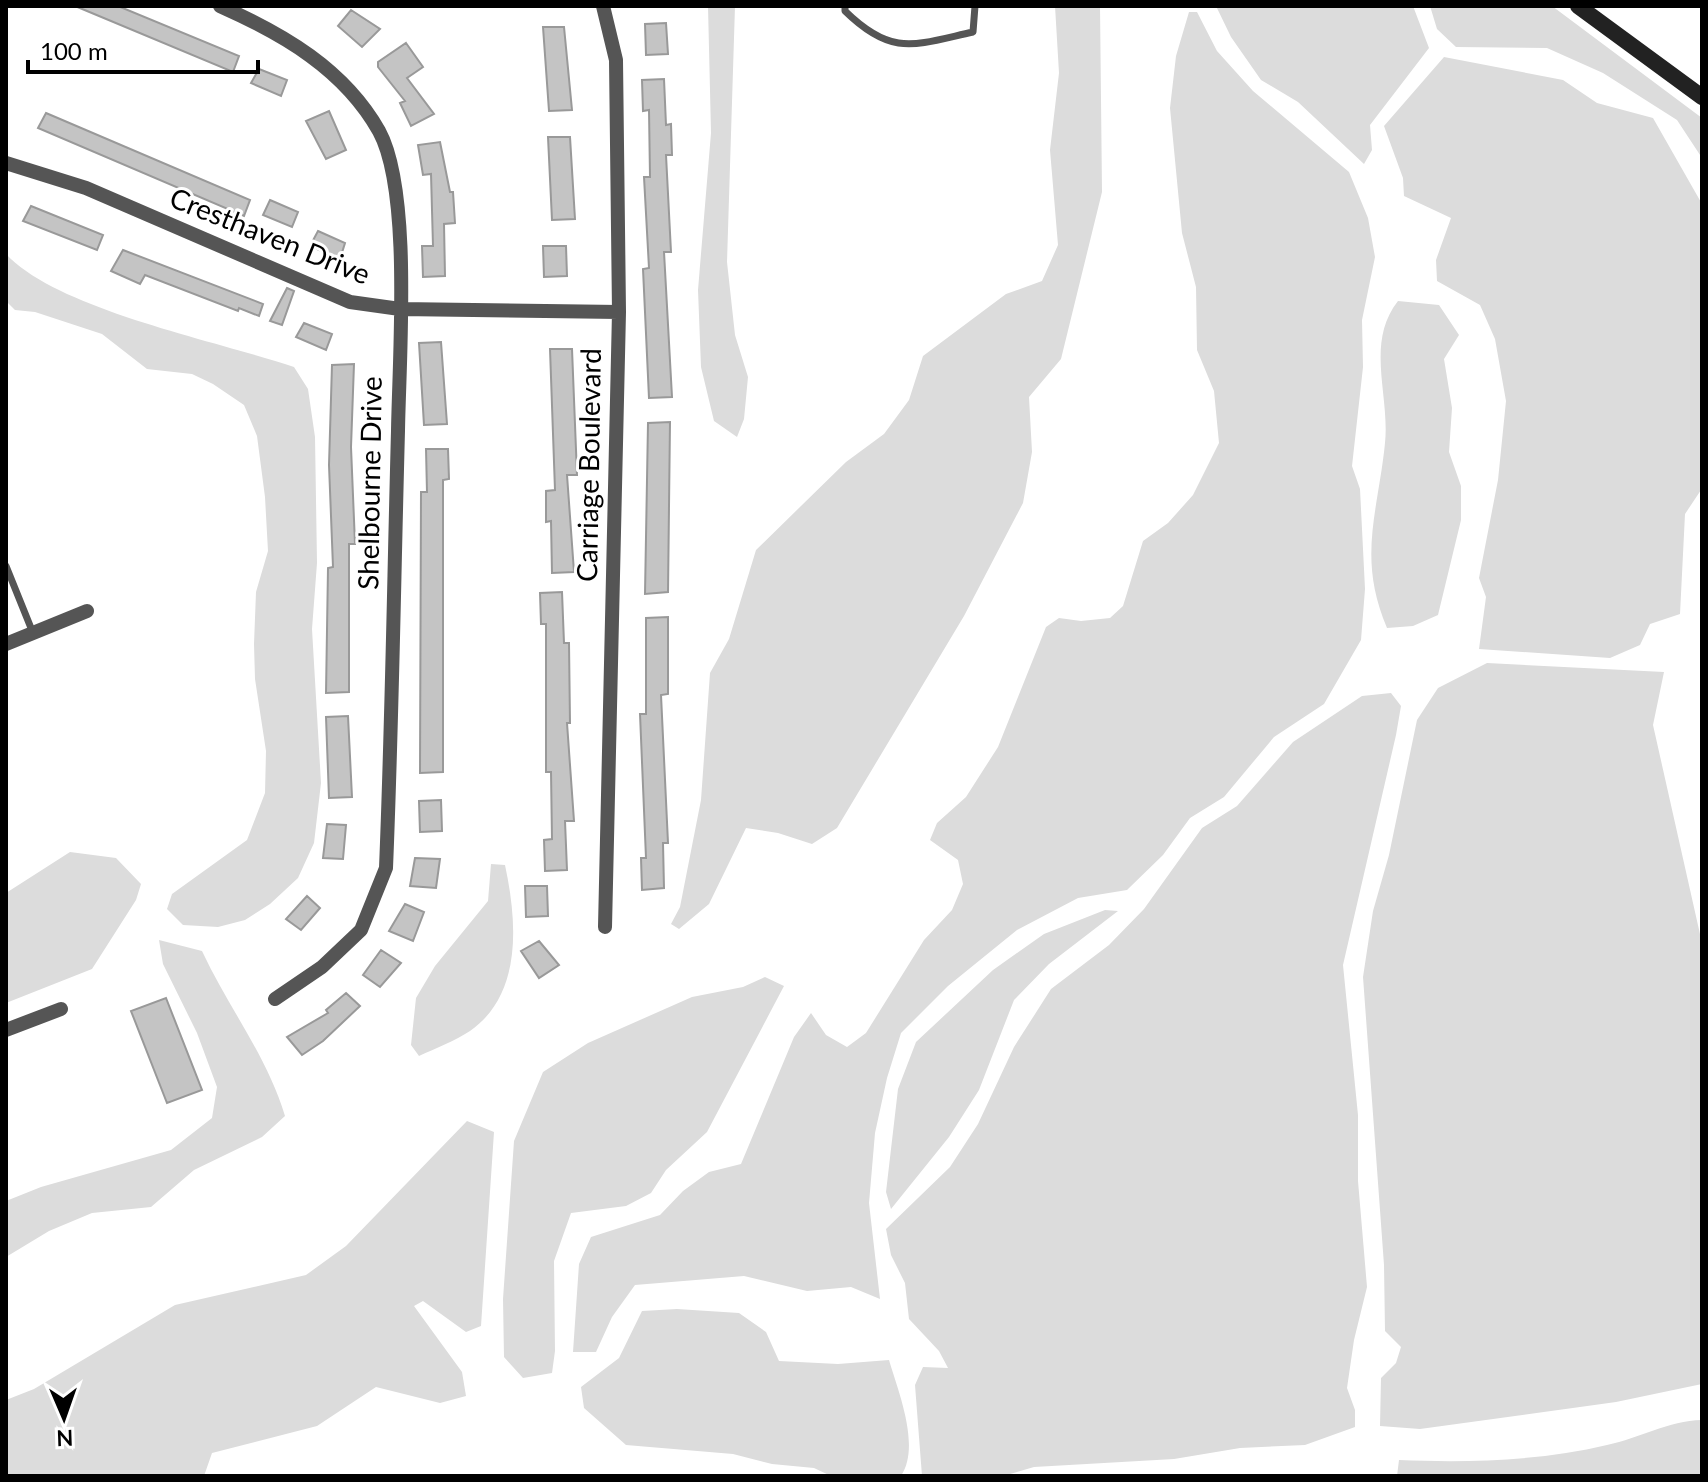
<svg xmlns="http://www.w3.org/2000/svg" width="1708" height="1482" font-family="Lato,sans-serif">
	<rect width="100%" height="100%" fill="#fff"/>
	<path fill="#dcdcdc" d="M708 6H735L727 262 735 335 748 377 744 419 737 437 714 421 701 367 698 290 711 133Z
		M1055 6H1100L1102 192 1061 359 1029 397 1032 452 1023 503 964 616 837 828 812 844 778 833 746 828 709 904 679 929 671 924 680 907 701 800 710 673 729 639 756 550 846 462 884 434 909 400 923 356 1006 294 1042 281 1058 245 1050 150 1059 73Z
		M1216 6H1413L1429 48 1370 125 1372 150 1364 164 1298 102 1261 80 1231 37Z
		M1430 6H1552L1702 118V158L1677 120 1603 73 1547 48 1456 47 1437 29Z
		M1189 12H1197L1217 51 1253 91 1349 172 1368 218 1375 257 1362 320 1363 367 1352 466 1360 489 1365 589 1361 640 1324 704 1274 737 1224 797 1190 818 1163 855 1127 890 1078 898 1017 930 948 986 901 1033 887 1078 875 1133 869 1203 880 1299 851 1287 807 1291 744 1276 635 1285 612 1317 596 1352H573L579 1264 591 1237 660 1215 683 1191 709 1172 741 1164 794 1037 811 1013 826 1035 847 1047 866 1033 924 940 952 910 963 884 958 860 930 840 937 823 966 797 998 747 1046 627 1059 618 1081 621 1110 618 1123 606 1143 541 1168 523 1193 495 1219 443 1214 391 1197 350 1196 287 1182 233 1170 108 1176 56Z
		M1444 57 1563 80 1597 103 1653 118 1702 204 1701 490 1685 514 1680 614 1650 624 1640 645 1610 658 1479 649 1486 597 1479 578 1498 480 1506 401 1495 339 1480 305 1437 281 1436 260 1451 218 1404 196 1403 178 1384 126Z
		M6 254C58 310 218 341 294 367L308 389 315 437 317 563 312 629 321 783 314 843 298 878 270 904 245 920 218 927 183 925 167 909 172 894 247 840 265 793 266 751 255 679 254 644 256 592 268 551 265 497 257 436 244 405 213 384 192 374 147 369 102 334 35 312 15 310 6 301Z
		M1398 301 1439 305 1459 335 1444 359 1452 408 1449 452 1461 486V520L1438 615 1413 626 1387 628C1357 557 1378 513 1385 443 1390 395 1365 343 1398 301Z
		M1487 663 1664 672 1653 725 1702 943V1384L1616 1402 1420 1429 1380 1426 1381 1378 1396 1363 1401 1347 1385 1331 1384 1265 1363 977 1373 911 1389 855 1417 720 1438 688Z
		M1391 693 1401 706 1396 735 1343 965 1358 1115V1181L1367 1287 1354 1340 1347 1388 1355 1410V1427L1305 1445 1240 1448 1174 1459 1034 1467 1003 1476H922L915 1385 923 1367 948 1368 939 1351 909 1319 905 1283 891 1255 886 1229 950 1167 978 1124 1014 1047 1051 989 1109 945 1144 909 1202 828 1237 806 1293 742 1362 696Z
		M70 852 116 858 141 884 136 900 92 969 6 1003V893Z
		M491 864 505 865C517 921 523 994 470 1031 455 1041 436 1048 419 1056L411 1045 416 998 435 966 488 901Z
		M1105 910 1118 911 1049 964 1014 1000 979 1090 949 1137 891 1209 886 1192 898 1089 916 1042 993 970 1044 934Z
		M159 940 202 951C229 1009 266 1054 285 1116L262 1137 194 1170 151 1207 92 1213 49 1231 6 1257V1201L41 1187 171 1150 212 1118 217 1087 197 1033 163 964Z
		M765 977 784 986 707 1132 666 1170 651 1193 626 1206 571 1213 554 1261 555 1351 552 1373 523 1378 504 1357 503 1299 514 1141 543 1072 588 1043 692 997 743 987Z
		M467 1121 494 1132 481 1326 466 1332 423 1301 414 1306 462 1372 466 1396 440 1403 376 1387 317 1426 212 1453 204 1476H6V1400L34 1389 175 1305 306 1275 346 1246Z
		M677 1309 739 1313 766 1332 779 1361 838 1364 889 1360C898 1391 921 1446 901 1476H831L814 1468 772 1464 733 1454 626 1445 584 1408 581 1387 619 1358 642 1311Z
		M1702 1420V1476H1397L1399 1460C1467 1463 1540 1461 1607 1445 1640 1438 1668 1421 1702 1420Z"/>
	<path fill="#c4c4c4" stroke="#999" stroke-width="2" d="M75 6H118L239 56 233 72Z
		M351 10 380 29 362 47 338 26Z
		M666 23 668 54 646 55 645 24Z
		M543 27H564L572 110 549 111Z
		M406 43 423 67 407 78 434 114 411 126 400 103 405 101 378 67V62Z
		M259 69 287 80 281 96 251 83Z
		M664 79 666 125 671 124 672 155H666L671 252H664L672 397 649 398 643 269 649 268 644 177H650L649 110 643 111 642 80Z
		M329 111 346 150 326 159 306 121Z
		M46 113 250 200 244 216 38 128Z
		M548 137H570L575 219 552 220Z
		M440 142 450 192H453L455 223 444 224 445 276 423 277 422 246H433L431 174 423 175 418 145Z
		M270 200 298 212 292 227 263 215Z
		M31 206 103 235 97 250 23 221Z
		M318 231 345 243 340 259 310 246Z
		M543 246H566L567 276 544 277Z
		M123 250 263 304 259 316 239 308 238 311 145 275 140 284 111 271Z
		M287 288 294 291 282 325 270 321Z
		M304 323 332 334 326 350 296 337Z
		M441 342 447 424 424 425 419 343Z
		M550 349H572L577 475H567L574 572 552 573 551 521 546 522V491L555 490Z
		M354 364 351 447 355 544H349V692L326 693 328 568 333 567 329 465 332 365Z
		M670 422 668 592 645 594 648 423Z
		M426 449H448L449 479 443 480V772L420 773 421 492H427Z
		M562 592 564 643H569L570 723H567L574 821H565L567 870 545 871 544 840 552 839 551 772H546V624H541L540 593Z
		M668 617V694L661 695 668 843H663L664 888 642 890 641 858H646L640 714H646V618Z
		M348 716 352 797 329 798 326 717Z
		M441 800 442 831 420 832 419 801Z
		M327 824 346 825 343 859 323 858Z
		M415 858 440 859 436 888 410 886Z
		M525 886H547L548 916 526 917Z
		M307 896 320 908 301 930 286 919Z
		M405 904 424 912 413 941 389 931Z
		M539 941 559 965 539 978 521 951Z
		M381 950 401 963 380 987 363 975Z
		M346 993 360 1006 323 1041 302 1055 287 1037 328 1013 326 1010Z
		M166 998 202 1090 167 1103 131 1011Z"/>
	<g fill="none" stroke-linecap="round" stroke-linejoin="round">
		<path stroke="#555" stroke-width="7" d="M845 6V11C892 57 914 45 973 32L975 6
			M6 566 33 633"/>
		<path stroke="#555" stroke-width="14" d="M220 6C283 34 344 69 379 131 412 191 399 359 398 431 394 577 392 723 386 868L361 930 322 967 275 999
			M603 6 616 60 619 312 605 927
			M6 163 86 188 350 302 400 309 619 312
			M6 644 87 611
			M6 1030 61 1009"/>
		<path stroke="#222" stroke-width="16" d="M1578 6 1702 97"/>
	</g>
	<g text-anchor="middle" stroke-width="6" stroke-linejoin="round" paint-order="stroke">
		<g font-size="28" fill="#000" stroke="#fff">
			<text transform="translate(270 236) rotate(22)" y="10">Cresthaven Drive</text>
			<text transform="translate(589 465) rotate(-89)" y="10">Carriage Boulevard</text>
			<text transform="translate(370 483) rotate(-89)" y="10">Shelbourne Drive</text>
		</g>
	</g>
	<rect width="1708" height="1482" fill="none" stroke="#000000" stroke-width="16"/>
	<g transform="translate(64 1418) rotate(178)" stroke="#ffffff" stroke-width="6" paint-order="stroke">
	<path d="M0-6L14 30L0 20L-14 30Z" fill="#000000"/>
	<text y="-12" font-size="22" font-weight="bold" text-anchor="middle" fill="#000000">N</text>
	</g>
	<path d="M28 60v12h230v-12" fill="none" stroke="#000000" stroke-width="4"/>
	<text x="40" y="60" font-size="24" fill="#000000" stroke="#ffffff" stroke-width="6" paint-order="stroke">100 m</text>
</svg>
